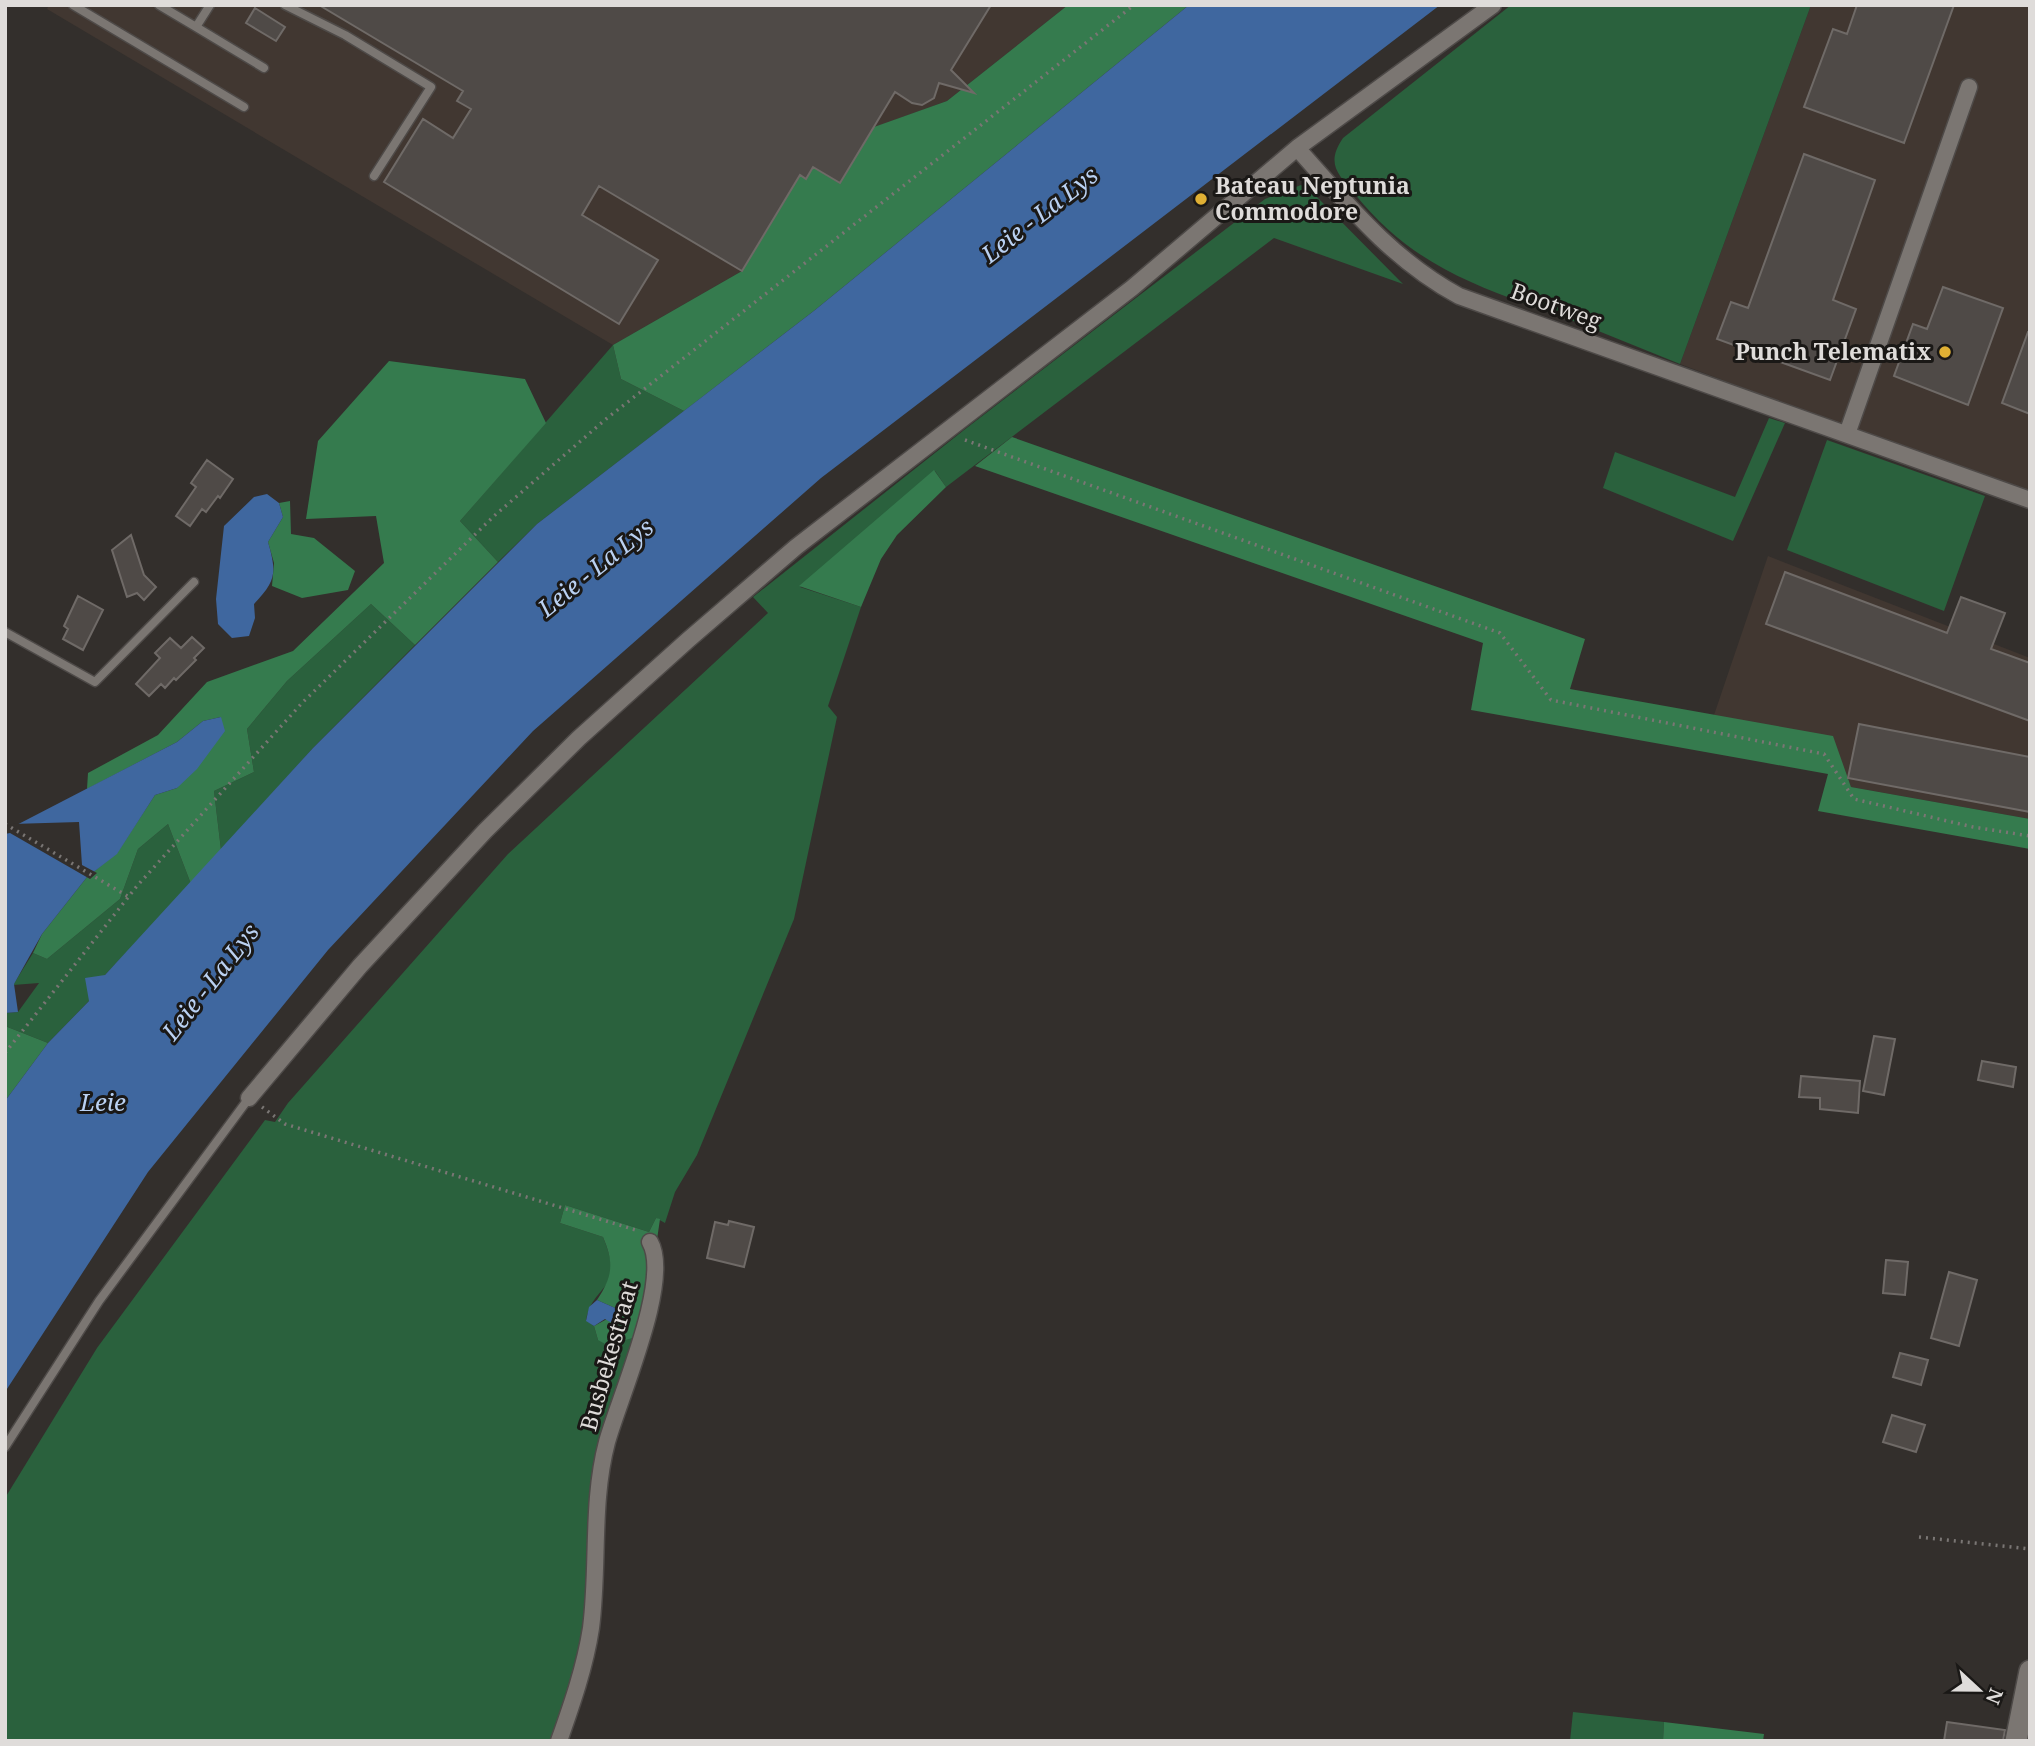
<svg xmlns="http://www.w3.org/2000/svg" width="2035" height="1746" font-family="'Noto Serif',serif">
	<rect width="100%" height="100%" fill="#332f2c"/>
	<path fill="#413731" d="M49 5H1068L947 101 875 127 840 183 800 175 742 271 613 345 47 9Z
		M1811 5H2030V492L1945 464 1680 364Z
		M1768 556 2030 658V819L1851 787 1841 764 1714 715Z"/>
	<path fill="#2a613d" d="M1511 5H1811L1680 364C1647 351 1614 337 1581 324 1489 289 1419 274 1354 193 1337 173 1326 163 1343 138Z
		M1301 185 1312 192 1403 284 1274 238 946 487 935 471 800 587 861 607 828 706 837 717 794 919 697 1155 675 1192 665 1223 656 1218 649 1232 565 1205 560 1223 603 1237C626 1293 594 1281 586 1320L594 1326 598 1340 636 1337 595 1459 585 1606 577 1667 552 1741H5V1498L97 1348 265 1120 275 1122 288 1103 508 854 768 613 753 597 964 430 1265 199Z
		M613 345 621 379 684 411 537 524 498 562 460 521Z
		M1769 418 1785 423 1733 541 1603 488 1615 452 1735 497Z
		M1827 440 1985 496 1944 611 1787 550Z
		M371 604 415 645 313 748 221 850 214 791 254 772 247 729 287 681Z
		M168 824 191 884 105 975 89 1001 48 1043 5 1026V1013L18 1012 39 983 13 985 33 953 47 959 120 899 138 849Z
		M1573 1712 1664 1722 1663 1741H1570Z"/>
	<path fill="#357b4e" d="M1068 5H1189L815 310 684 411 621 379 613 345 742 271 800 175 806 178 813 167 840 183 874 127 947 101Z
		M389 361 525 379 546 423 460 521 498 562 415 645 371 604 287 681 247 729 254 772 214 791 221 850 191 884 168 824 138 849 120 899 47 959 33 953 42 934 87 877 117 853 155 795 177 788 221 717 203 721 177 742 87 789 88 773 158 735 207 682 293 651 384 563 376 516 306 519 318 441Z
		M1012 437 1585 639 1570 689 1833 736 1851 787 2030 819V849L1818 811 1828 774 1471 710 1483 643 975 466Z
		M934 470 946 487 897 535 881 559 861 607 799 586Z
		M290 501 291 534 314 538 355 571 348 590 302 598 272 586 274 563 268 542 283 517 279 503Z
		M5 1026 48 1043 5 1101Z
		M565 1205 649 1232 656 1218 660 1219 652 1274 636 1337 607 1345 598 1340 594 1326 622 1311 597 1300C613 1276 614 1263 603 1237L560 1223Z
		M1664 1722 1764 1734 1763 1741H1663Z"/>
	<path fill="#3f679f" d="M1189 5H1440L821 478 533 731 328 950 148 1172 5 1392V1101L48 1043 89 1001 85 978 105 975 313 748 537 524 815 310Z
		M267 494 279 503 283 517 268 542C277 573 276 581 254 604L255 618 249 636 232 638 218 624 216 599 224 526 254 497Z
		M221 717 225 731 197 769 177 788 155 795 117 854 87 877 42 934 14 984 18 1012 5 1013V831L177 742 203 721Z
		M597 1300 622 1311 617 1326 605 1319 594 1326 586 1321 589 1307Z"/>
	<path fill="#332f2c" d="M79 822 82 865 97 873 90 879 10 833 5 834V827L12 824Z"/>
	<path fill="#4f4a47" stroke="#6f6a67" stroke-width="2" d="M319 5H991L951 70 974 93 939 83 934 98 922 105 912 103 895 92 840 183 813 167 806 179 800 175 742 271 599 186 582 215 658 260 619 324 384 182 423 119 453 138 471 109 457 101 463 91Z
		M1857 5H1954L1904 143 1804 107 1833 29 1847 34Z
		M255 8 285 27 276 41 246 23Z
		M1804 154 1875 180 1833 300 1856 309 1830 380 1717 339 1731 302 1748 308Z
		M1943 287 2003 308 1968 405 1894 376 1913 324 1927 329Z
		M2028 332H2030V414L2002 403Z
		M207 460 233 479 220 498 218 496 206 512 202 509 190 526 176 516 196 487 191 483Z
		M131 535 144 575 156 587 144 600 137 593 127 597 112 550Z
		M1785 572 1947 633 1961 597 2005 613 1991 649 2030 663V721L1766 624Z
		M78 596 103 610 83 650 63 639 68 629 64 626Z
		M192 637 204 648 194 658 196 660 176 680 174 678 165 688 161 684 149 696 136 684 160 658 155 653 170 638 181 648Z
		M1859 724 2030 757V812L1848 778Z
		M1874 1036 1895 1039 1884 1095 1863 1091Z
		M1982 1061 2016 1067 2013 1087 1978 1080Z
		M1801 1076 1860 1081 1858 1113 1820 1109V1098L1799 1097Z
		M729 1221 754 1227 744 1267 707 1258 715 1222 728 1225Z
		M1886 1260 1908 1262 1905 1295 1883 1293Z
		M1949 1272 1977 1280 1959 1346 1931 1338Z
		M1900 1353 1928 1360 1921 1385 1893 1377Z
		M1892 1415 1925 1425 1916 1452 1883 1442Z
		M1947 1722 2005 1730 2003 1741H1944Z"/>
	<g fill="none" stroke-linecap="round" stroke-linejoin="round">
		<g stroke="#4e4a48" stroke-width="11">
			<path id="lane" d="M73 5 244 107
				M159 5 196 27
				M210 5 196 27 264 68
				M285 5 345 35 431 87 374 176
				M5 632 95 682 194 582
				M5 1447 99 1301 249 1098"/>
		</g>
		<g stroke="#4e4a48" stroke-width="19">
			<path id="street" d="M1297 148C1347 204 1392 260 1459 296L2030 500
				M1847 434 1969 87
				M249 1098 360 966 485 831 579 738 688 640 796 547 1132 288 1297 148 1493 5
				M559 1741C572 1704 585 1667 591 1628 599 1566 591 1502 607 1442 619 1398 672 1280 650 1242"/>
		</g>
		<g stroke="#4e4a48" stroke-width="24">
			<path id="secondary" d="M2016 1741 2030 1671"/>
		</g>
		<path stroke="#7a7674" stroke-width="3.5" stroke-dasharray="2 5" stroke-linecap="butt" d="M965 440 1500 633 1551 700 1824 754 1854 799 1973 827 2030 836
			M5 824 129 897
			M5 1053 137 886 302 703 494 516 606 419 1134 5
			M262 1107 285 1124 639 1231
			M1919 1537 2030 1549"/>
		<use href="#lane" stroke="#7b7672" stroke-width="8"/>
		<use href="#street" stroke="#7b7672" stroke-width="16"/>
		<use href="#secondary" stroke="#7b7672" stroke-width="21"/>
	</g>
	<g fill="#e0b034" stroke="#1a1816" stroke-width="2.5">
		<circle cx="1201" cy="199" r="7"/>
		<circle cx="1945" cy="352" r="7"/>
	</g>
	<g text-anchor="middle" stroke-width="6" stroke-linejoin="round" paint-order="stroke">
		<g font-size="23" font-weight="bold" fill="#dfdcda" stroke="#1a1816" text-anchor="start">
			<text x="1215" y="194">Bateau Neptunia<tspan x="1215" dy="26">Commodore</tspan></text>
			<text x="1931" y="360" text-anchor="end">Punch Telematix</text>
		</g>
		<g font-size="23" fill="#dfdcda" stroke="#1a1816">
			<text transform="translate(1556 306) rotate(20)" y="8">Bootweg</text>
			<text transform="translate(609 1356) rotate(-74)" y="8">Busbekestraat</text>
		</g>
		<g font-size="24" font-style="italic" fill="#bad1f2" stroke="#1a1816">
			<text transform="translate(1040 215) rotate(-38)" y="8">Leie - La Lys</text>
			<text transform="translate(596 568) rotate(-39)" y="8">Leie - La Lys</text>
			<text transform="translate(211 982) rotate(-52)" y="8">Leie - La Lys</text>
			<text x="103" y="1111">Leie</text>
		</g>
	</g>
	<rect width="2035" height="1746" fill="none" stroke="#dfdcda" stroke-width="14"/>
	<g transform="translate(1979 1690) rotate(112)" stroke="#1a1816" stroke-width="5" paint-order="stroke">
	<path d="M0-5L12 26L0 18L-12 26Z" fill="#dfdcda"/>
	<text y="-10" font-size="19" font-weight="bold" text-anchor="middle" fill="#dfdcda">N</text>
	</g>
</svg>
